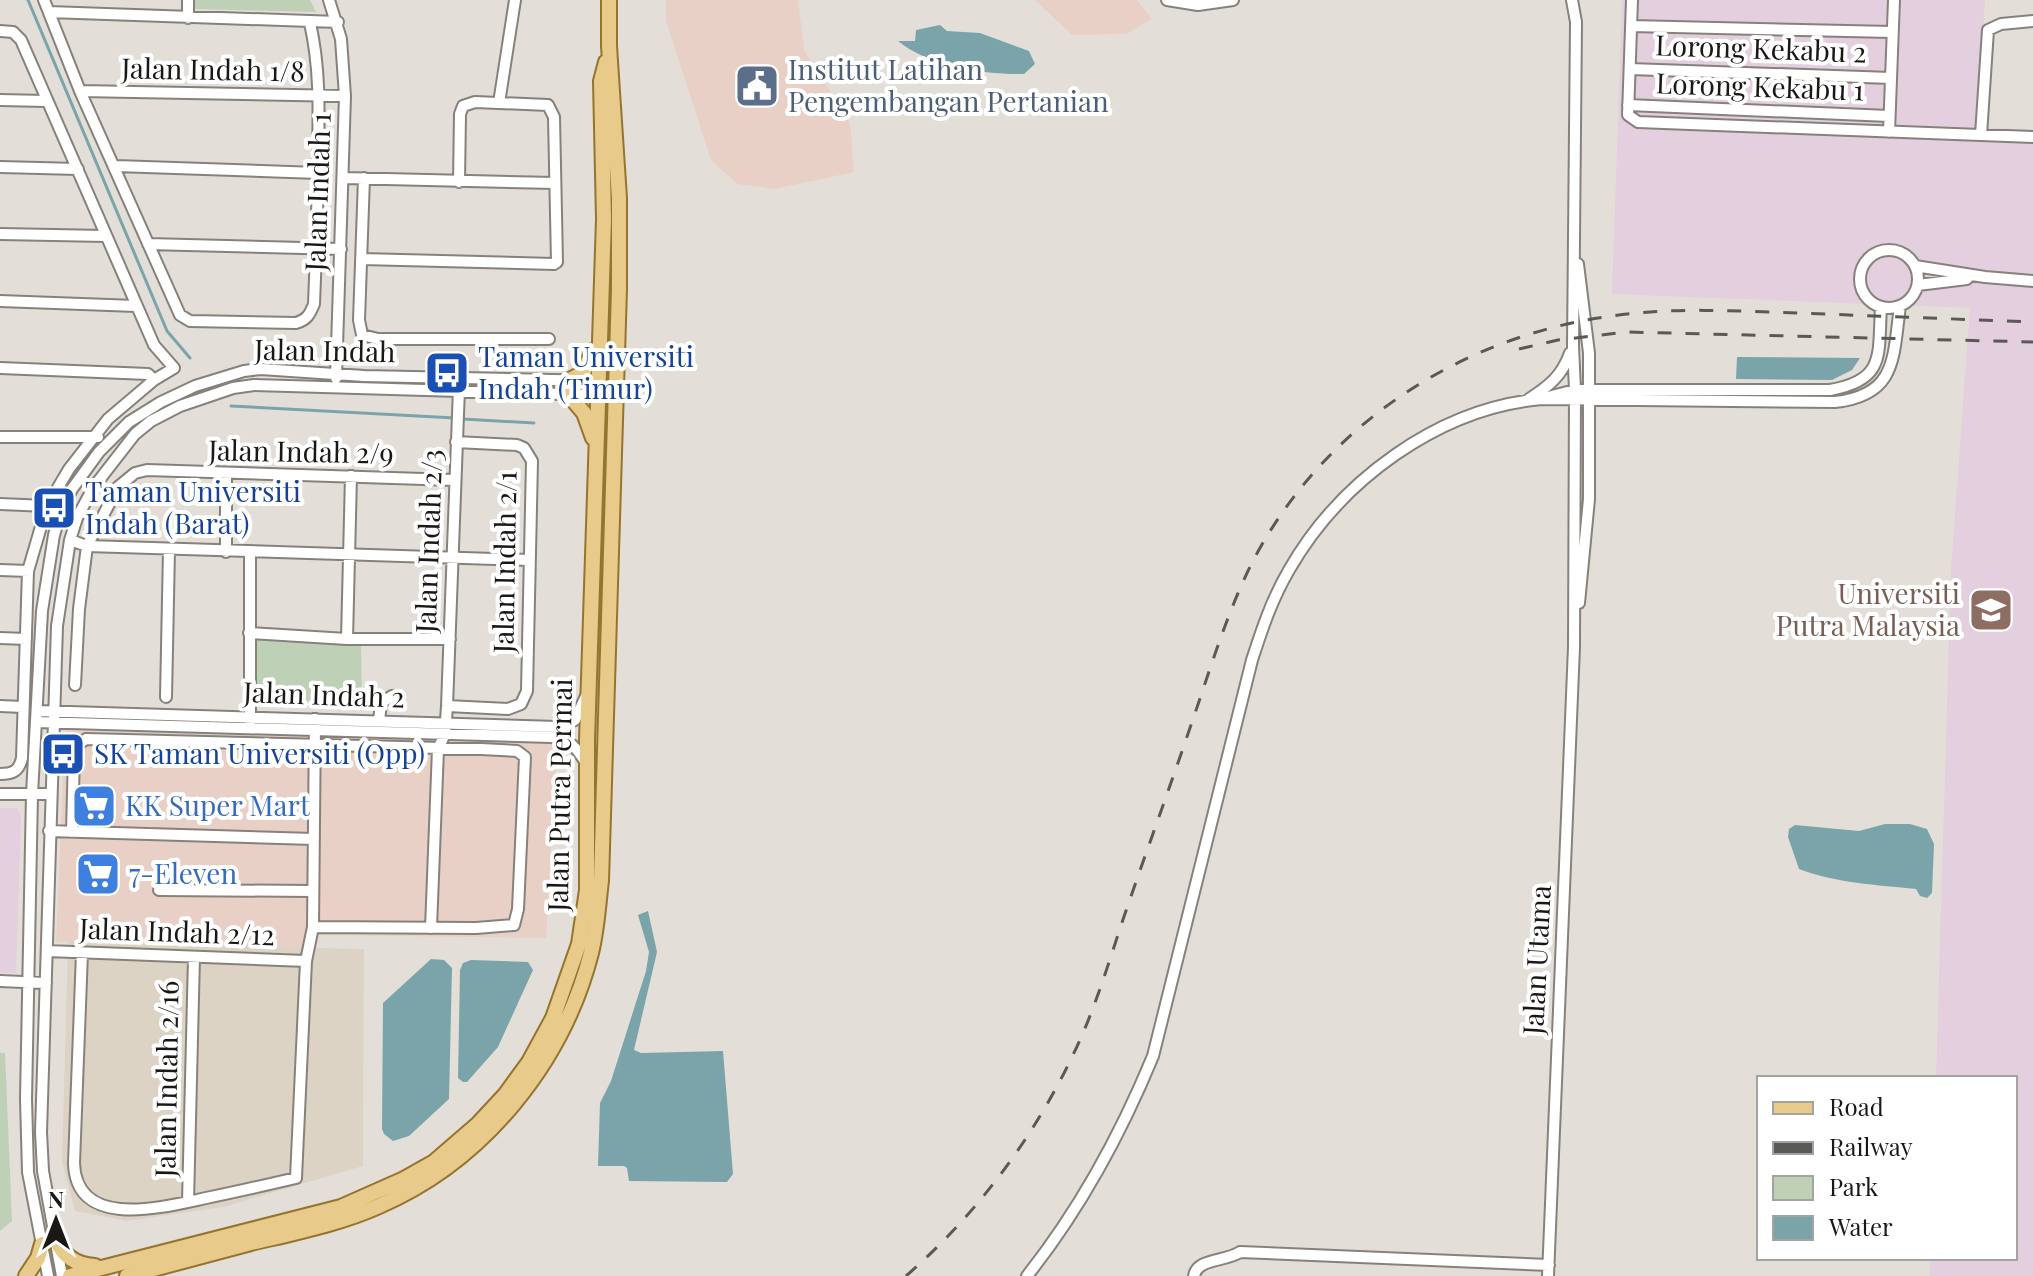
<svg xmlns="http://www.w3.org/2000/svg" width="2033" height="1276" font-family="'Playfair Display',serif">
	<rect width="100%" height="100%" fill="#e3dfd8"/>
	<path fill="#e8d0c7" d="M666 0H798L804 50 850 123 854 172 775 189 737 184 711 160 666 21Z
		M1035 0H1137L1152 19 1126 34 1072 35Z
		M65 730 557 743 546 938 316 935 315 948 56 942Z"/>
	<path fill="#dcd3c5" d="M68 942 364 949 363 1166 223 1207 127 1221 75 1211 62 1162Z"/>
	<path fill="#e3cfde" d="M1622 0H1985L1977 127 2033 130V1276H1930V1258H2015V1078H1936L1951 570 1970 308 1612 294Z
		M0 808H17L21 815 16 973H0Z"/>
	<path fill="#bed0b5" d="M194 0H310L316 12 193 9Z
		M254 637 361 641 362 708 255 706Z
		M0 1053H5L12 1221 0 1231Z"/>
	<path fill="#7aa4aa" d="M940 25 947 31 980 33 1029 51 1035 64 1024 74C985 75 928 66 898 41H915L916 30Z
		M1737 357 1860 358 1852 370 1832 380 1736 379Z
		M1885 824H1910L1927 829 1934 844 1932 893 1927 898 1920 896 1916 889C1877 885 1836 883 1799 869L1788 837 1789 829 1795 825 1859 831Z
		M648 911 657 952 634 1050 641 1053 723 1051 733 1174 727 1182 629 1181 627 1168 624 1166H598L600 1103 611 1081 646 971 649 952 638 915Z
		M431 959 444 960 452 968 449 1099 409 1136 393 1141 384 1134 382 1129 383 1003Z
		M471 960 528 962 533 970 498 1047 467 1082H463L458 1078 460 970 463 963Z"/>
	<g fill="none" stroke-linecap="round" stroke-linejoin="round">
		<path stroke="#7aa4aa" stroke-width="3" d="M28 0 167 331 190 358
			M231 406 455 418
			M463 419 534 423"/>
		<g stroke="#86827b" stroke-width="14">
			<path id="minor" d="M44 0 80 91 180 315 190 321 296 323C307 320 310 314 314 304 316 254 318 204 318 154 319 109 320 67 310 23
				M329 0 341 39 345 96 336 378
				M1167 0 1198 5 1233 0
				M1632 0 1628 115 1638 122 2033 137
				M49 12 338 22
				M188 18V0
				M1631 26 1892 32
				M0 31 13 32 21 40 154 345 174 368 154 380 108 419 69 469 47 506 28 571 22 758C19 771 13 774 0 774
				M1630 69 1891 78
				M80 91 345 96
				M0 100 46 101
				M499 103 515 0
				M1628 105 1889 116
				M1889 132 1894 0
				M1981 135 1988 30 2001 24 2033 21
				M116 166 318 173
				M0 167 78 169
				M344 178 555 183
				M364 178 359 320 362 335 378 339H549
				M0 234 106 236
				M148 244 341 249
				M1860 279a29 29 0 1 1 58 0a29 29 0 1 1-58 0Z
				M362 259 554 264 557 262 554 117 548 105 475 102 463 106 460 114 459 182
				M1578 264 1589 353V499L1579 603
				M1915 266 1985 277 2033 281
				M1918 285 1967 279
				M0 301 136 306
				M0 368 148 374 154 380
				M1544 398 1575 390H1830C1886 380 1878 355 1881 307
				M1529 399C1549 386 1562 376 1570 353
				M0 437H98
				M0 504 47 506
				M70 540 87 546 529 560
				M226 552V475
				M250 552V722
				M0 570 28 571
				M249 633 347 639H450
				M0 638 26 639
				M347 639 351 476
				M75 685 79 609 87 546 118 487 135 473 147 470 454 480
				M166 697 169 550
				M0 706 23 707
				M447 706 508 709 521 704 527 691 532 461 524 448 517 445 456 442
				M37 711 557 727 575 720 586 696
				M379 721 381 703 392 696
				M36 722 551 737C570 739 576 747 586 763
				M0 794H50
				M49 831 314 839
				M72 832 74 754 76 746 86 739 481 749 517 751 525 757 518 909 514 925 476 928 313 927
				M159 890 313 891
				M431 928 438 749 445 734 447 706 459 388
				M47 951 306 961
				M82 953 74 1163C76 1231 164 1207 206 1198 236 1192 266 1185 296 1178L306 961 313 927 315 719
				M0 981 46 983
				M188 1202 194 957
				M48 1276 28 1172 26 1099 32 794 42 611 54 535 61 511 72 489 99 452 129 422 161 402 195 386 244 371 261 369 364 376 598 381
				M62 1276 43 1171 41 1132 57 626 70 540 77 518 93 488 135 434 151 421 180 406 233 388 254 385 598 395
				M1027 1276C1081 1208 1120 1136 1153 1056L1252 660C1262 629 1272 599 1289 570 1340 481 1438 408 1542 399L1835 402C1897 395 1893 358 1900 306
				M1194 1276C1197 1258 1225 1262 1240 1252L1549 1265
				M1548 1276 1574 647 1575 390 1573 346 1576 22 1572 0"/>
		</g>
		<g stroke="#95742e" stroke-width="18">
			<path id="major" d="M570 380 583 373 593 351
				M568 394 584 413 593 438
				M54 1235C61 1255 75 1265 95 1266
				M26 1276 38 1258 42 1244
				M70 1276 341 1207 402 1180 434 1162 478 1124 505 1095 529 1062 553 1018 579 944 587 890V740L604 219 601 81 606 62
				M127 1276C168 1265 210 1254 251 1243 293 1233 339 1224 379 1206 484 1161 563 1062 591 953 597 929 598 905 601 881L619 289V198L609 46V0"/>
		</g>
		<use href="#minor" stroke="#fff" stroke-width="10"/>
		<use href="#major" stroke="#e8ca8a" stroke-width="14"/>
		<path stroke="#5b5955" stroke-width="3" stroke-dasharray="14 14" stroke-linecap="butt" d="M1519 349 1558 340 1627 332 2033 342
			M906 1276C982 1210 1043 1125 1083 1033 1101 991 1113 948 1128 905 1149 844 1171 784 1192 722 1211 667 1228 609 1255 557 1327 423 1462 336 1612 316 1673 307 1736 311 1797 313 1876 316 1954 319 2033 322"/>
	</g>
	<defs>
		<g id="civic-square" transform="scale(2.3)"><rect x="-9" y="-9" width="18" height="18" rx="4" fill="#5c6f8a" stroke="#fff"/><path d="M-.6-6.5H3V-4.5H.6V-3L4-1V1h2V6H-6V1h2V-1L-.6-3ZM-1.2 2.5V6h2.4V2.5Z" fill="#fff"/></g>
		<g id="bus-square" transform="scale(2.3)"><rect x="-9" y="-9" width="18" height="18" rx="4" fill="#1a4fb4" stroke="#fff"/><path d="M-5-6H5V4H4V6H2V4H-2V6H-4V4H-5ZM-3.5-4V0h7V-4ZM-3.5 1.2v1.5H-2V1.2ZM2 1.2v1.5H3.5V1.2Z" fill="#fff"/></g>
		<g id="university-square" transform="scale(2.3)"><rect x="-9" y="-9" width="18" height="18" rx="4" fill="#8d6e63" stroke="#fff"/><path d="M0-5L7-2L0 1L-7-2ZM-4 1L0 2.5L4 1V4Q0 6-4 4Z" fill="#fff"/></g>
		<g id="supermarket-square" transform="scale(2.3)"><rect x="-9" y="-9" width="18" height="18" rx="4" fill="#3f7fe0" stroke="#fff"/><path d="M-6-5.5h2.5l.6 2H6L4.5 2H-2.5L-4.4-4H-6ZM-1.5 3.2a1.3 1.3 0 1 0 .1 0ZM3 3.2a1.3 1.3 0 1 0 .1 0Z" fill="#fff"/></g>
	</defs>
	<g fill-rule="evenodd">
		<use href="#civic-square" x="757" y="86"/>
		<use href="#bus-square" x="447" y="373"/>
		<use href="#bus-square" x="54" y="508"/>
		<use href="#university-square" x="1991" y="610"/>
		<use href="#bus-square" x="63" y="754"/>
		<use href="#supermarket-square" x="94" y="806"/>
		<use href="#supermarket-square" x="98" y="874"/>
	</g>
	<g text-anchor="middle" stroke-width="8" stroke-linejoin="round" paint-order="stroke">
		<g font-size="28" fill="#191815" stroke="#fff">
			<text transform="translate(1761 49) rotate(2)" y="10">Lorong Kekabu 2</text>
			<text transform="translate(213 70) rotate(1)" y="10">Jalan Indah 1/8</text>
			<text transform="translate(1760 87) rotate(2)" y="10">Lorong Kekabu 1</text>
			<text transform="translate(318 192) rotate(-88)" y="10">Jalan Indah 1</text>
			<text transform="translate(325 351) rotate(1)" y="10">Jalan Indah</text>
			<text transform="translate(301 452) rotate(1)" y="10">Jalan Indah 2/9</text>
			<text transform="translate(429 541) rotate(-88)" y="10">Jalan Indah 2/3</text>
			<text transform="translate(505 562) rotate(-89)" y="10">Jalan Indah 2/1</text>
			<text transform="translate(324 695) rotate(2)" y="10">Jalan Indah 2</text>
			<text transform="translate(560 795) rotate(-89)" y="10">Jalan Putra Permai</text>
			<text transform="translate(177 932) rotate(2)" y="10">Jalan Indah 2/12</text>
			<text transform="translate(1537 960) rotate(-87)" y="10">Jalan Utama</text>
			<text transform="translate(167 1079) rotate(-89)" y="10">Jalan Indah 2/16</text>
		</g>
		<g font-size="28" fill="#4e5e75" stroke="#fff" text-anchor="start">
			<text x="788" y="80">Institut Latihan<tspan x="788" dy="32">Pengembangan Pertanian</tspan></text>
		</g>
		<g font-size="28" fill="#164399" stroke="#fff" text-anchor="start">
			<text x="478" y="367">Taman Universiti<tspan x="478" dy="32">Indah (Timur)</tspan></text>
			<text x="85" y="502">Taman Universiti<tspan x="85" dy="32">Indah (Barat)</tspan></text>
			<text x="94" y="764">SK Taman Universiti (Opp)</text>
		</g>
		<g font-size="28" fill="#785e54" stroke="#fff" text-anchor="end">
			<text x="1960" y="604">Universiti<tspan x="1960" dy="32">Putra Malaysia</tspan></text>
		</g>
		<g font-size="28" fill="#366cbe" stroke="#fff" text-anchor="start">
			<text x="125" y="816">KK Super Mart</text>
			<text x="129" y="884">7-Eleven</text>
		</g>
	</g>
	<rect x="1757" y="1076" width="260" height="184" fill="#ffffff" stroke="#a3a3a1" stroke-width="2"/>
	<rect x="1773" y="1102" width="40" height="12" fill="#e8ca8a" stroke="#a3a3a1" stroke-width="2"/>
	<text x="1829" y="1116" font-size="24" fill="#191815">Road</text>
	<rect x="1773" y="1142" width="40" height="12" fill="#5b5955" stroke="#a3a3a1" stroke-width="2"/>
	<text x="1829" y="1156" font-size="24" fill="#191815">Railway</text>
	<rect x="1773" y="1176" width="40" height="24" fill="#bed0b5" stroke="#a3a3a1" stroke-width="2"/>
	<text x="1829" y="1196" font-size="24" fill="#191815">Park</text>
	<rect x="1773" y="1216" width="40" height="24" fill="#7aa4aa" stroke="#a3a3a1" stroke-width="2"/>
	<text x="1829" y="1236" font-size="24" fill="#191815">Water</text>
	<g transform="translate(56 1220)" stroke="#ffffff" stroke-width="6" paint-order="stroke">
	<path d="M0-6L14 30L0 20L-14 30Z" fill="#191815"/>
	<text y="-12" font-size="22" font-weight="bold" text-anchor="middle" fill="#191815">N</text>
	</g>
</svg>
